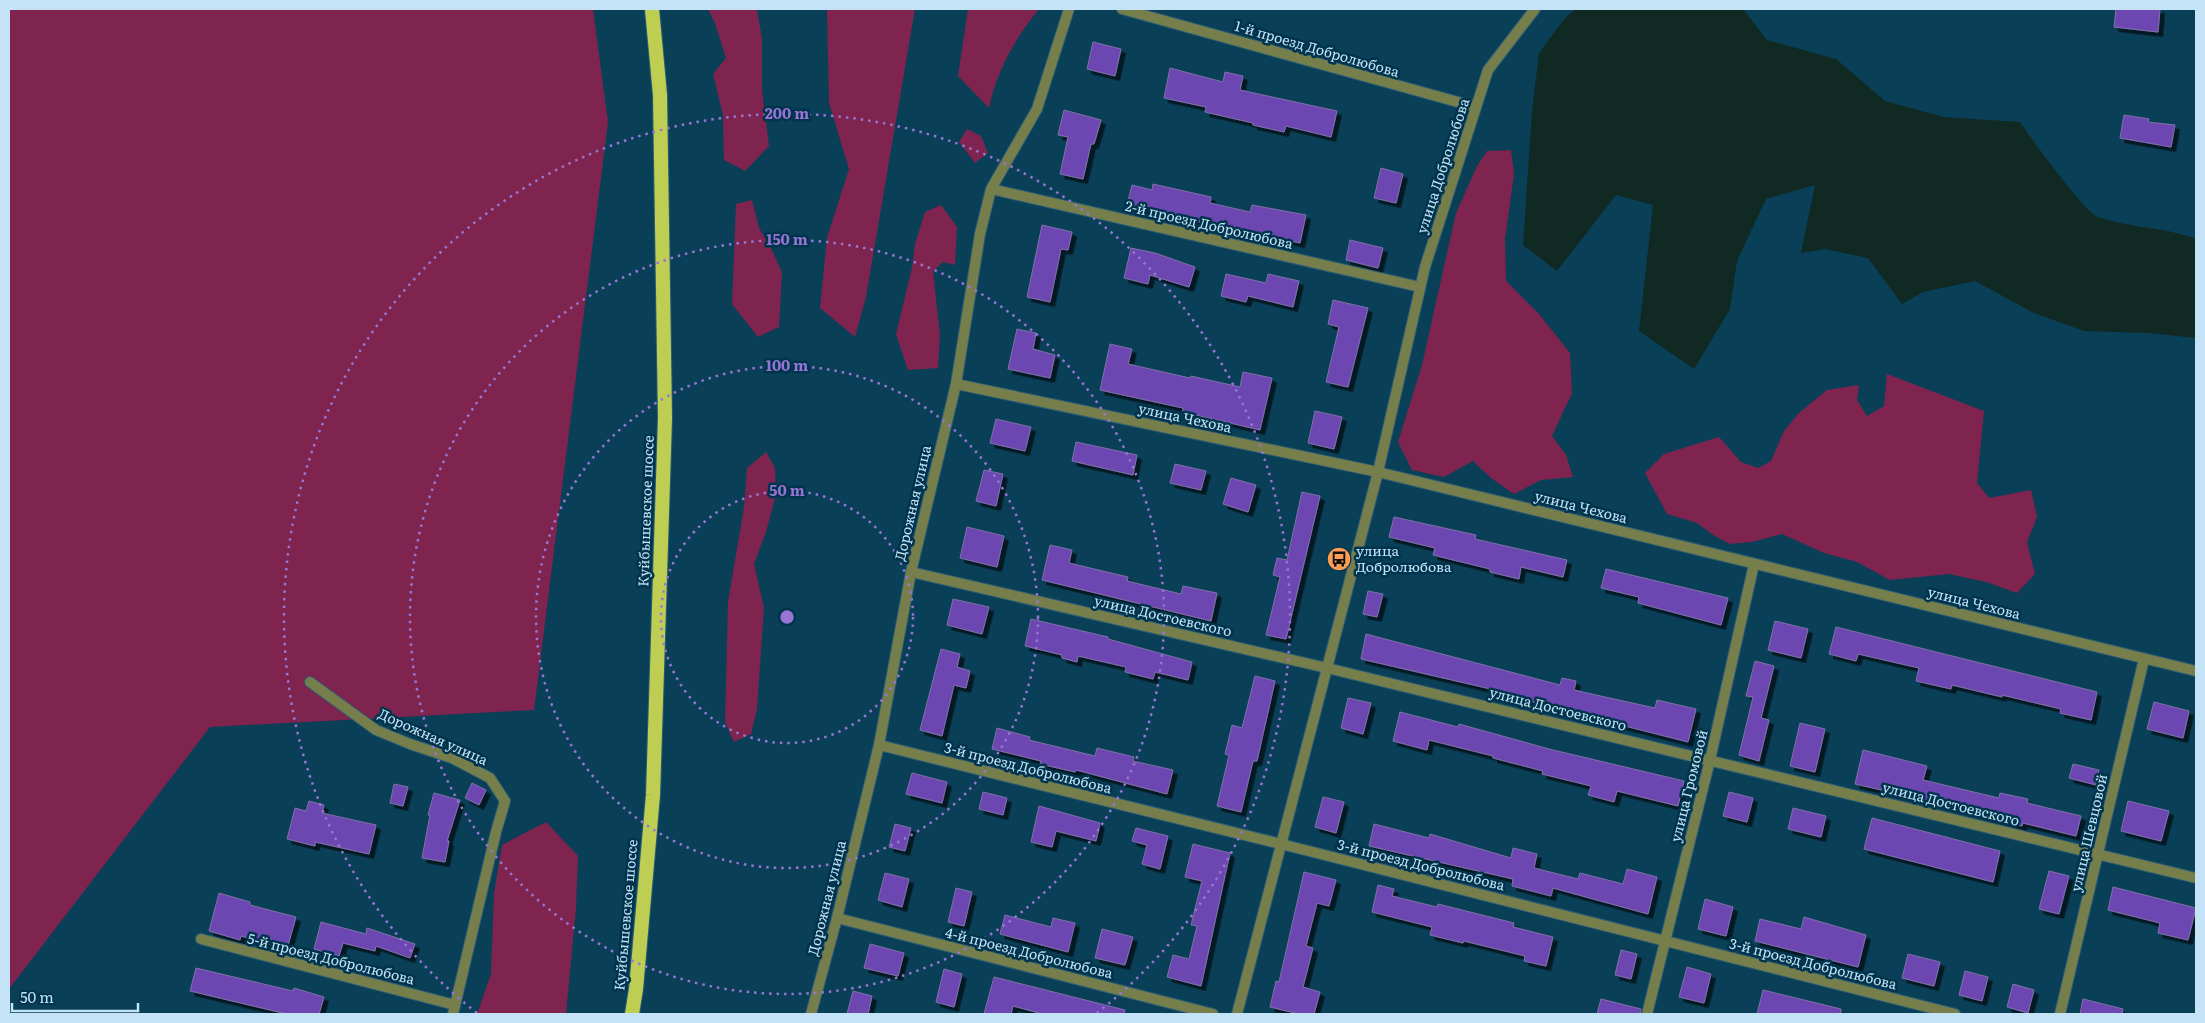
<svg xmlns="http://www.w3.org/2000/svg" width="2205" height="1023" font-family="Literata,serif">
	<defs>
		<filter id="shadow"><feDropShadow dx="4.5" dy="4.5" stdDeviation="0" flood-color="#0009"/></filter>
	</defs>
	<rect width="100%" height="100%" fill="#0a3f58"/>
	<path fill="#7f244e" d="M9 9H593L608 122 534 710 210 727 9 989Z
		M708 9H757L762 39V90L769 146 745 171 724 160 723 115 713 74 726 58 715 23Z
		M827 9H915L866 297 855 337 820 308 827 238 849 169 829 103Z
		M968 9H1039C1016 37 996 72 989 108L958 76Z
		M967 129 981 136 988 153 975 163 959 142Z
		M1511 150 1514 174 1505 239 1506 281 1539 314 1570 353 1572 393 1552 436 1566 455 1573 477 1541 480 1514 494 1491 478 1473 461 1444 477 1412 470 1398 442 1422 365 1456 213 1477 166 1487 151Z
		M752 200 759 228 770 246 782 272 779 327 758 337 732 304 736 204Z
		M941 205 957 227 955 265 943 262 933 271 940 335 938 368 908 370 896 334 912 268 915 244 925 212Z
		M1887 374 1984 411 1977 483 1989 498 2031 490 2037 517 2027 542 2035 574 2017 593 1986 582 1949 574 1890 580 1857 562 1824 553 1782 534 1752 542 1730 544 1713 535 1697 523 1667 514 1645 473 1664 454 1719 437 1741 462 1758 468 1771 461 1784 431 1799 413 1827 390 1859 385 1857 400 1867 416 1884 406Z
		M766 452 775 468 776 494 766 532 754 564 764 608 757 709 751 734 734 742 725 722 728 602 744 507 747 468Z
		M546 822 578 856 576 908 566 1014H477L491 974 494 893 502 845Z"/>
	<path fill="#112923" d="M1576 9H1743L1767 40 1836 59 1885 101 1944 117 2020 122C2031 138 2085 213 2098 217 2130 228 2165 227 2196 239V338L2149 333 2084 331 2034 313 1975 281 1923 292 1902 304 1868 258 1825 249 1801 253 1815 185 1766 199 1737 261 1730 309 1694 369 1639 331 1653 205 1616 195 1557 271 1523 245 1532 111 1539 53 1565 18Z"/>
	<path fill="#6c47b1" stroke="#8071a8" filter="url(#shadow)" d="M2116 9H2160L2158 32 2114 27Z
		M1093 42 1121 49 1115 76 1087 69Z
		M1170 68 1223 82 1225 72 1243 76 1240 90 1337 111 1331 137 1286 126 1284 132 1253 125V123L1205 112 1206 107 1164 98Z
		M1064 110 1101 120 1094 144H1091L1083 179 1060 174 1068 137 1058 135Z
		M2124 115 2149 119 2148 122 2175 125 2171 147 2120 138Z
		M1381 168 1403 174 1396 203 1374 198Z
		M1153 184 1211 197 1210 203 1250 212 1252 205 1306 215 1300 243 1260 234 1259 236 1127 205 1132 185 1152 190Z
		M1042 225 1072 232 1068 250 1061 249 1050 302 1027 297Z
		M1350 240 1383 248 1378 268 1346 260Z
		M1131 248 1155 253 1195 267 1189 287 1150 275 1148 284 1124 278Z
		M1226 274 1266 283 1268 274 1299 281 1293 307 1248 296 1246 302 1221 296Z
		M1333 300 1368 308 1348 387 1326 382 1339 327 1328 324Z
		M1017 329 1036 333 1033 349 1055 355 1050 378 1008 369Z
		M1110 344 1132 349 1128 364 1190 378 1191 376 1240 387 1243 372 1272 378 1260 430 1183 412V408L1100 390Z
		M1315 411 1342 417 1334 449 1308 443Z
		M996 419 1031 427 1025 451 990 443Z
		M1076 442 1137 455 1133 475 1072 461Z
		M1175 464 1206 471 1201 490 1170 483Z
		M984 470 1003 474 996 506 976 501Z
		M1231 478 1256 485 1248 512 1223 504Z
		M1302 492 1320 496 1286 639 1266 635 1280 577 1273 575 1277 558 1287 560Z
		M1394 517 1476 535 1475 539 1567 560 1563 577 1521 567 1519 579 1490 572V569L1433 555 1435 548 1389 537Z
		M967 527 1004 536 997 567 960 558Z
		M1050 545 1072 550 1069 563 1128 577 1127 581 1181 594 1183 586 1217 593 1211 621 1042 580Z
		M1606 569 1728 598 1721 625 1638 603 1639 597 1601 588Z
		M1368 591 1383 594 1377 617 1363 614Z
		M953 599 989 607 982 634 947 625Z
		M1031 619 1108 637V639L1192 662 1188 680 1155 672 1153 679 1125 672 1126 667 1078 656 1077 662 1062 658V655L1025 646Z
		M1775 621 1808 629 1801 658 1768 650Z
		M1836 627 2097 692 2091 720 2060 713 2061 709 2002 695V697L1952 685 1951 689 1916 681 1919 668 1858 654 1856 661 1829 654Z
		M1366 634 1560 685 1562 678 1576 681 1574 690 1614 699 1655 708 1657 700 1696 709 1688 742 1609 722V720L1507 696 1508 693 1361 659Z
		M941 649 960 654 957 667 970 671 966 688 954 685 942 736 920 730Z
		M1755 661 1774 666 1761 718 1769 720 1759 761 1739 755 1753 697 1746 696Z
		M1255 676 1275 681 1257 761H1253L1241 812 1217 806 1229 755 1225 754 1232 725 1242 728Z
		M1348 698 1371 703 1363 734 1341 728Z
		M2154 702 2189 711 2183 738 2147 729Z
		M1400 712 1458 727 1459 724 1549 749 1684 781 1678 806 1617 791 1614 802 1588 795 1591 786 1542 774 1543 771 1493 758V756L1429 740 1427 750 1393 741Z
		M1800 723 1825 729 1815 772 1790 766Z
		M997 728 1030 737 1029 740 1095 756 1097 748 1134 757 1133 761 1173 770 1167 794 1076 770 1075 772 1040 764 1041 761 992 749Z
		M1863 750 1927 766 1923 780 1999 798 2000 793 2028 799 2027 803 2081 816 2076 836 2023 823 2022 826 1939 803 1855 784Z
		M2073 764 2099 770 2096 785 2069 778Z
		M912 773 947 782 942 803 906 794Z
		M472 783 486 790 479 805 465 798Z
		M394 784 408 787 403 806 390 803Z
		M983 792 1007 798 1003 815 979 809Z
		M1729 792 1753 798 1747 822 1723 816Z
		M434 793 460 800 447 841H449L445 862 422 858 430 815H428Z
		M1323 797 1344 802 1336 833 1315 827Z
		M309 801 324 805 322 813 376 825 369 854 315 842V846L287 839 295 808 306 811Z
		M2128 801 2169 811 2161 841 2121 831Z
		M1039 806 1100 823 1096 841 1056 831 1052 847 1031 842Z
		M1793 808 1826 816 1821 837 1788 829Z
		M1872 818 2000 851 1993 882 1864 849Z
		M895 824 911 828 905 851 889 847Z
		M1374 824 1429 838 1430 834 1511 858 1513 848 1537 854 1534 868 1578 879 1580 873 1623 884 1627 869 1657 877 1648 914 1553 888 1551 896 1512 886 1513 879 1369 846Z
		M1136 828 1168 836 1160 869 1142 864 1147 845 1132 841Z
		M1193 844 1230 853 1201 986 1167 977 1173 955 1189 959 1197 926 1191 925 1202 881 1185 877Z
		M2049 871 2069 876 2059 914 2039 909Z
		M1304 872 1336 880 1329 906 1317 903 1306 946 1313 948 1303 987 1320 992 1314 1014H1299L1270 1007 1276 981 1279 982Z
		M885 873 909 879 902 907 878 900Z
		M1378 885 1394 889 1392 896 1437 907 1438 904 1514 923 1513 927 1553 937 1546 966 1524 961 1525 956 1464 941 1463 943 1430 935 1432 927 1372 912Z
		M2113 887 2196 908 2188 940 2158 933 2160 923 2108 910Z
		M956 888 972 892 964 926 948 922Z
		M219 893 250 902V905L296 917 287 949 241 936 240 940 209 931Z
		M1705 899 1733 907 1726 936 1698 929Z
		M1005 915 1051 927 1053 918 1075 923 1068 952 1000 934Z
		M1804 917 1866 935 1858 967 1755 941 1760 919 1801 929Z
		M321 922 366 934 367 928 415 944 410 958 376 946 375 951 343 943 339 956 314 949Z
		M1102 929 1133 937 1125 965 1095 958Z
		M870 944 904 953 898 976 864 968Z
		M1621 950 1637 954 1631 979 1615 975Z
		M1908 954 1940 962 1934 986 1902 978Z
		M1687 967 1711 974 1704 1003 1679 997Z
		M196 968 293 991 294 988 324 997 319 1014H287L190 991Z
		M944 969 962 974 954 1007 936 1002Z
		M1965 971 1988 977 1982 1001 1959 995Z
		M994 977 1125 1010 1124 1014H1043L1013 1006 1011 1014H984Z
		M2013 984 2034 990 2028 1013 2007 1007Z
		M1763 990 1841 1009V1014H1757Z
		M853 991 872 996 868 1014H847Z
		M1601 999 1641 1009 1640 1014H1597Z
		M2083 999 2123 1009 2122 1014H2080Z"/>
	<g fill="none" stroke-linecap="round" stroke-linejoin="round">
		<g stroke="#2b5d75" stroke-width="12">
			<path id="minor" d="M1122 9 1476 107
				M991 189 1420 287
				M956 384 1378 472 2196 671
				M911 572 1327 668 2196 878
				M310 682 376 730 410 744 452 758 490 778 505 801 496 832 453 1014
				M879 745 1281 844 1955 1014
				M837 918 1213 1014
				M201 939 455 1005
				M811 1014 837 918 879 745 911 572 956 384 980 234 991 189 1037 109 1069 9
				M1647 1014 1710 760 1754 564
				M2060 1014 2144 659"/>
		</g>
		<g stroke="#2b5d75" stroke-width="12">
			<path id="tertiary" d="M1237 1014 1378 472 1425 267 1488 70 1535 9"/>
		</g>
		<g stroke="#2b5d75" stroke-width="16">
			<path id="trunk" d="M632 1014 636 989 653 795 665 418 660 95 652 9"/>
		</g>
		<use href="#minor" stroke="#767e4c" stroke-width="10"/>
		<use href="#tertiary" stroke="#767e4c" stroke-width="10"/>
		<use href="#trunk" stroke="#bece52" stroke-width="14"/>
	</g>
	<g fill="none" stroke="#9875d5" stroke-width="2.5" stroke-dasharray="2.5 5">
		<circle cx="787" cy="617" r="126"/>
		<circle cx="787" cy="617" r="251"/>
		<circle cx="787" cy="617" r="377"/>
		<path d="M477 1013A503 503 0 1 1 1097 1013"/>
	</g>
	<defs>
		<g id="bus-disc" transform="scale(1.25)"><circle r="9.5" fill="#fc9d54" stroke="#00344d"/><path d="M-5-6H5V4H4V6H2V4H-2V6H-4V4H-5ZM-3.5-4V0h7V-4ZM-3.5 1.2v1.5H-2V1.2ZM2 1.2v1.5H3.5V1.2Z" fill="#111"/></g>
	</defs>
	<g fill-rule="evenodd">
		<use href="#bus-disc" x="1339" y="559"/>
	</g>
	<g text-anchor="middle" stroke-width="5" stroke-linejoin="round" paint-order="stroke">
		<g font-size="14" fill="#c4e3f7" stroke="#00344d">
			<text transform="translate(1317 49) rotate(16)" y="5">1-й проезд Добролюбова</text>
			<text transform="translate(1443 166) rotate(-72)" y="5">улица Добролюбова</text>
			<text transform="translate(1209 225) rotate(13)" y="5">2-й проезд Добролюбова</text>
			<text transform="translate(1185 418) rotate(12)" y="5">улица Чехова</text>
			<text transform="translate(913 503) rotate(-77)" y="5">Дорожная улица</text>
			<text transform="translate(1581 507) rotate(14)" y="5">улица Чехова</text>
			<text transform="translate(646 511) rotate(-88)" y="5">Куйбышевское шоссе</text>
			<text transform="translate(1974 603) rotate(14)" y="5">улица Чехова</text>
			<text transform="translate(1163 616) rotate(13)" y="5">улица Достоевского</text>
			<text transform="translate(1558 709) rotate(14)" y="5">улица Достоевского</text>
			<text transform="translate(433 737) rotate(24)" y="5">Дорожная улица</text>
			<text transform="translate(1028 768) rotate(14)" y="5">3-й проезд Добролюбова</text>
			<text transform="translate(1689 786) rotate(-76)" y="5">улица Громовой</text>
			<text transform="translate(1951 804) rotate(14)" y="5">улица Достоевского</text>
			<text transform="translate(2089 833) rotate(-77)" y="5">улица Шевцовой</text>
			<text transform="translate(1421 865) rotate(14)" y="5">3-й проезд Добролюбова</text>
			<text transform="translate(827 898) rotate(-76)" y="5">Дорожная улица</text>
			<text transform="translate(626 915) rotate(-85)" y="5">Куйбышевское шоссе</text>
			<text transform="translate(1029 953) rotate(14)" y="5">4-й проезд Добролюбова</text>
			<text transform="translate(331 959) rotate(14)" y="5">5-й проезд Добролюбова</text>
			<text transform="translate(1813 964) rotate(14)" y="5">3-й проезд Добролюбова</text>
		</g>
		<g font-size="14" fill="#c4e3f7" stroke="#00344d" text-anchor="start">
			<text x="1356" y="556">улица<tspan x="1356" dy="16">Добролюбова</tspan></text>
		</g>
	</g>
	<circle cx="787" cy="617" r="8" fill="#9875d5" stroke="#00344d" stroke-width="2.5"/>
	<g font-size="15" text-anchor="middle" font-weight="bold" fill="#9875d5" stroke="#00344d" stroke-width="5" stroke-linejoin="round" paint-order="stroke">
		<text x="787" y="119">200 m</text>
		<text x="787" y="245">150 m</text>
		<text x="787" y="371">100 m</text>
		<text x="787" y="496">50 m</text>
	</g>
	<rect width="2205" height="1023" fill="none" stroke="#c4e3f7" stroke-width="20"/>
	<path d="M12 1003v8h126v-8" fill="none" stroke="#c4e3f7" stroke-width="2.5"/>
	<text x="20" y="1003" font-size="15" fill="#c4e3f7" stroke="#00344d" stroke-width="4" paint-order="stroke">50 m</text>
</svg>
